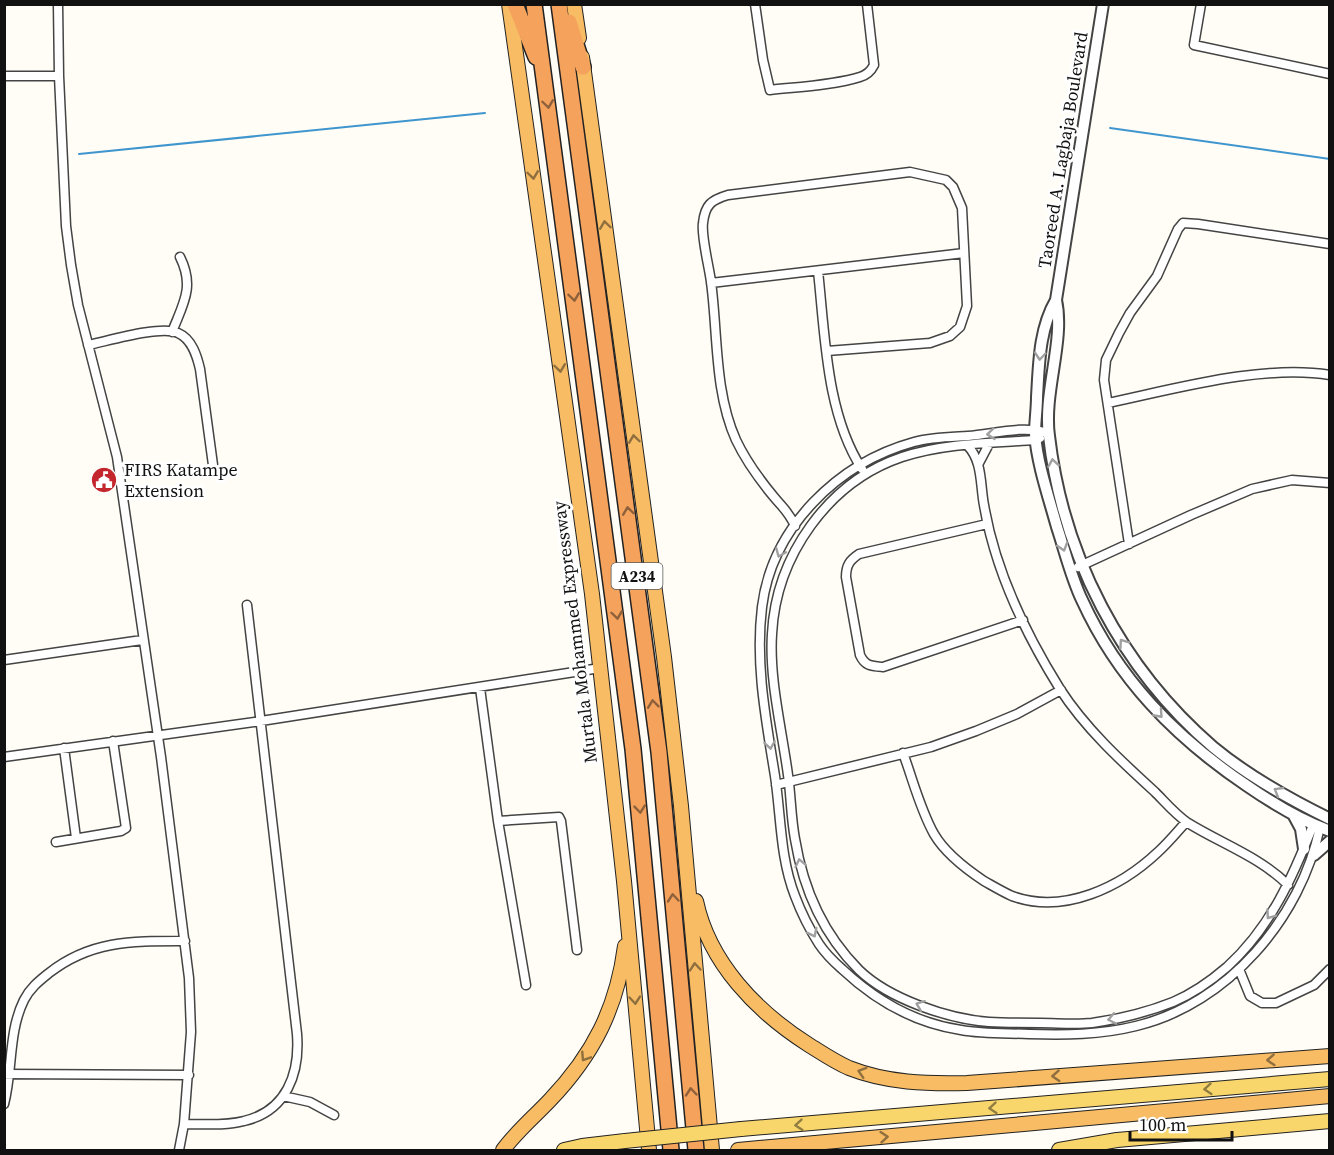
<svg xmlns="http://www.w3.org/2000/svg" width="1334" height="1155" font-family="'Source Serif 4',serif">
	<rect width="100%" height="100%" fill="#fffdf5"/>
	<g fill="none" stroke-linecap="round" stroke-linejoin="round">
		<path stroke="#3f96cf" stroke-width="2" d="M1110 128 1330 159
			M79 154 485 113"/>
		<g stroke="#444" stroke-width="11">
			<path id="minor" d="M58 4 59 76 66 226 71 265 78 305 117 457 161 757 189 978 191 1032 184 1124 179 1150
				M755 4 763 60 770 90C797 87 835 85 860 77 867 75 871 71 874 65L867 4
				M1201 4 1194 45 1330 74
				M4 76H59
				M818 271C825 334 826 414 862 469
				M711 283 964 253
				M172 332C183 304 195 287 180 257
				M88 345C108 341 161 325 178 333 192 339 197 356 200 369L213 465
				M1108 403C1175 389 1262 364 1330 375
				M1048 433C1023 425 994 434 968 436 950 437 931 437 914 442 838 463 772 527 762 607 755 664 766 720 775 776 781 816 780 858 795 896 801 912 810 930 819 944 825 953 834 962 842 969 876 1001 914 1023 961 1030 983 1034 1006 1033 1029 1034 1065 1035 1100 1035 1136 1026 1228 1004 1301 918 1320 827
				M1040 438 1036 440C992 443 944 443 902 457 828 482 776 556 772 634 769 679 782 730 788 775 791 796 791 818 795 839 803 888 823 934 859 970 889 999 948 1019 989 1022 1006 1023 1023 1023 1040 1023 1057 1023 1075 1025 1092 1023 1119 1019 1148 1012 1173 1002 1192 994 1212 980 1227 967 1270 928 1293 877 1313 825
				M967 445C983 461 980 485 984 505 995 570 1025 633 1060 689 1085 728 1121 761 1155 792 1165 802 1176 815 1188 823 1222 844 1260 857 1288 885
				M979 463 989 444
				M987 524 859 554C850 560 846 565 846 577L860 655C865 666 871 666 883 667L1023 620
				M795 526C789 512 783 508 774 497 759 479 746 461 736 440 714 391 718 333 711 282 709 266 701 236 703 223 705 205 711 200 728 195L910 172 946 180 953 187 962 208 967 306 960 327 950 336 930 343 827 351
				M1129 544 1104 380 1106 360 1119 333 1130 313 1157 276 1178 229 1183 223 1198 224 1330 244
				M1078 567 1191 515 1252 489 1292 480 1330 483
				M4 660 142 640
				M480 688 498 821 526 985
				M64 748 76 838
				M903 753C913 780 920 809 934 834 945 853 966 869 984 881 993 886 1003 892 1012 896 1064 915 1121 887 1158 852 1168 843 1177 832 1186 822
				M4 757 261 721 600 668
				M776 785 931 747 976 731 1017 714 1061 690
				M498 821 559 817 561 821 577 950
				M56 842 121 831 126 828 113 741
				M1239 969 1250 996 1262 1003H1276L1314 985 1330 969
				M4 1074 189 1075
				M283 1096 310 1102 334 1115
				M4 1104C13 1070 8 1032 24 1000 30 988 39 981 49 973 91 940 133 941 185 941
				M184 1124C204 1124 225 1126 244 1121 287 1111 300 1073 297 1034L247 605"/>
		</g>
		<g stroke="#444" stroke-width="14">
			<path id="tertiary" d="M1103 4 1056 300C1065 341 1043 392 1049 436 1063 556 1121 668 1213 747 1248 776 1289 799 1330 819
				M1056 300C1039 329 1039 364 1037 397 1037 409 1035 422 1035 434 1037 463 1049 498 1057 527 1065 551 1071 577 1082 600 1118 679 1175 737 1246 785 1272 803 1300 820 1330 831
				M1294 816 1301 829 1304 849
				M1314 855 1330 841"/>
		</g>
		<g stroke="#222" stroke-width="16">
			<path id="primary" d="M741 1129 1330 1079
				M564 1150 582 1146 625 1141
				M1059 1150 1117 1140 1330 1121"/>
		</g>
		<g stroke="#222" stroke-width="16">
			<path id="trunk" d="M509 4 592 594 624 881 649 1150
				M574 4 579 38
				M582 57 664 657 681 806 712 1150
				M696 901C709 963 757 1012 809 1045 822 1053 835 1062 849 1068 887 1083 927 1084 967 1083L1330 1056
				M503 1150C516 1132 534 1117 550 1100 593 1055 617 1008 625 946
				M738 1150 1330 1096"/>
		</g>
		<g stroke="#222" stroke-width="18">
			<path id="motorway" d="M515 4 536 57
				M534 4 633 749 671 1150
				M559 4 659 752 696 1150
				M569 22 583 67"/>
		</g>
		<use href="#minor" stroke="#fff" stroke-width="8"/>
		<use href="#tertiary" stroke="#fff" stroke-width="10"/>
		<use href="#primary" stroke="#f9d66b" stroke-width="14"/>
		<use href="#trunk" stroke="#f7bc64" stroke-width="14"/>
		<use href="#motorway" stroke="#f5a25d" stroke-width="15"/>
		<g stroke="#222" stroke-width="16" stroke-linecap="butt">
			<path id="primary-bridge" d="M625 1141 741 1129"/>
		</g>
		<use href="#primary-bridge" stroke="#f9d66b" stroke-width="14"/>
	</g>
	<defs><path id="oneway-chevron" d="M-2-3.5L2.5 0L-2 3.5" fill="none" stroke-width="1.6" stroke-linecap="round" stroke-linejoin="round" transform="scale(1.5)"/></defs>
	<g stroke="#8e613b">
		<use href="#oneway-chevron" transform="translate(548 104) rotate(82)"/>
		<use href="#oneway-chevron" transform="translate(574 297) rotate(82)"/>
		<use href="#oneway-chevron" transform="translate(628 511) rotate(-98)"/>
		<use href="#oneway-chevron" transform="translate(617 615) rotate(82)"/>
		<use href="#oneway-chevron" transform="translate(653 704) rotate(-97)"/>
		<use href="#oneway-chevron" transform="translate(640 809) rotate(84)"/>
		<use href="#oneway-chevron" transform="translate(673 898) rotate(-95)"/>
		<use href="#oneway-chevron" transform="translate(691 1092) rotate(-95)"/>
	</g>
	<g stroke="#906f3f">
		<use href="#oneway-chevron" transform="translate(533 175) rotate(82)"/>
		<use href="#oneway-chevron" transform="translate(605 225) rotate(-98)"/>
		<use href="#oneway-chevron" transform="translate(560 368) rotate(82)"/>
		<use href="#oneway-chevron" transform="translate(634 439) rotate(-98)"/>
		<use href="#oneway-chevron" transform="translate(695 967) rotate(-95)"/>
		<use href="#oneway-chevron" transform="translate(635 1000) rotate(85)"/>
		<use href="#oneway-chevron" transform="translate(585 1057) rotate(123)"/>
		<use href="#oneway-chevron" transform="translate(1271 1060) rotate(176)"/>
		<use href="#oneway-chevron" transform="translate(862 1072) rotate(-163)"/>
		<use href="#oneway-chevron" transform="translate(1056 1076) rotate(176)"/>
		<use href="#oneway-chevron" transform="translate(884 1137) rotate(-5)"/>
	</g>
	<g stroke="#a0a0a0">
		<use href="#oneway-chevron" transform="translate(1040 356) rotate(95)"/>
		<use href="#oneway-chevron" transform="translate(991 434) rotate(174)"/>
		<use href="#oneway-chevron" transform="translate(1053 463) rotate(-99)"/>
		<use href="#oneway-chevron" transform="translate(1063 547) rotate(73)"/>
		<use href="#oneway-chevron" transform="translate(780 553) rotate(113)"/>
		<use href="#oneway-chevron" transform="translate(1123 643) rotate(-125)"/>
		<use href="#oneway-chevron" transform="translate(1159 714) rotate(48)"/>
		<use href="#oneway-chevron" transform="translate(770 745) rotate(81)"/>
		<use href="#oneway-chevron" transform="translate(1278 791) rotate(-150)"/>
		<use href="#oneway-chevron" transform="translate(800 863) rotate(-102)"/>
		<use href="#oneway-chevron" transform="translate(1270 915) rotate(125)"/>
		<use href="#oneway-chevron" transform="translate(813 933) rotate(63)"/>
		<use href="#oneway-chevron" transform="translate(920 1005) rotate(-159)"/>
		<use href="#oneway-chevron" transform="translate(1112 1019) rotate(168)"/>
	</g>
	<g stroke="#917d42">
		<use href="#oneway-chevron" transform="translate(1208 1089) rotate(175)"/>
		<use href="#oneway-chevron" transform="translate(993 1108) rotate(175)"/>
		<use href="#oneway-chevron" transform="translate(799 1125) rotate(175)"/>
	</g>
	<defs>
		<g id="civic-disc" transform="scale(1.35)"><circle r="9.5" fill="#c4262e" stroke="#fff"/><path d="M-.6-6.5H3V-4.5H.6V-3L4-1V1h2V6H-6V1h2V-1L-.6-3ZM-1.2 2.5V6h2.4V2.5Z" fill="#fff"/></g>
	</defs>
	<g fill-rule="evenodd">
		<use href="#civic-disc" x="104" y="480"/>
	</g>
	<g text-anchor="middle" stroke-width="6" stroke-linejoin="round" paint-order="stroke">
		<rect fill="#fff" stroke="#585858" stroke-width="1.5" x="611.5" y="563" width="51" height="26" rx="4.5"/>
		<g font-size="16" font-weight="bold" fill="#111">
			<text x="637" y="582">A234</text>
		</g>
		<g font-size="18" fill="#111" stroke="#fff">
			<text transform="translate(1063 150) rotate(-81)" y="6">Taoreed A. Lagbaja Boulevard</text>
			<text transform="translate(575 632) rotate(-97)" y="6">Murtala Mohammed Expressway</text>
		</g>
		<g font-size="18" fill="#111" stroke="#fff" text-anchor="start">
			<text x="124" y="476">FIRS Katampe<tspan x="124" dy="21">Extension</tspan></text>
		</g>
	</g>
	<rect width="1334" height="1155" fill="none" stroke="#111111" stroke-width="12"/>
	<path d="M1130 1131v9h102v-9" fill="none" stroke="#111111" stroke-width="3"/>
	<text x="1139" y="1131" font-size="18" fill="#111111" stroke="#ffffff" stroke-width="4.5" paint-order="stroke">100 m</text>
</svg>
